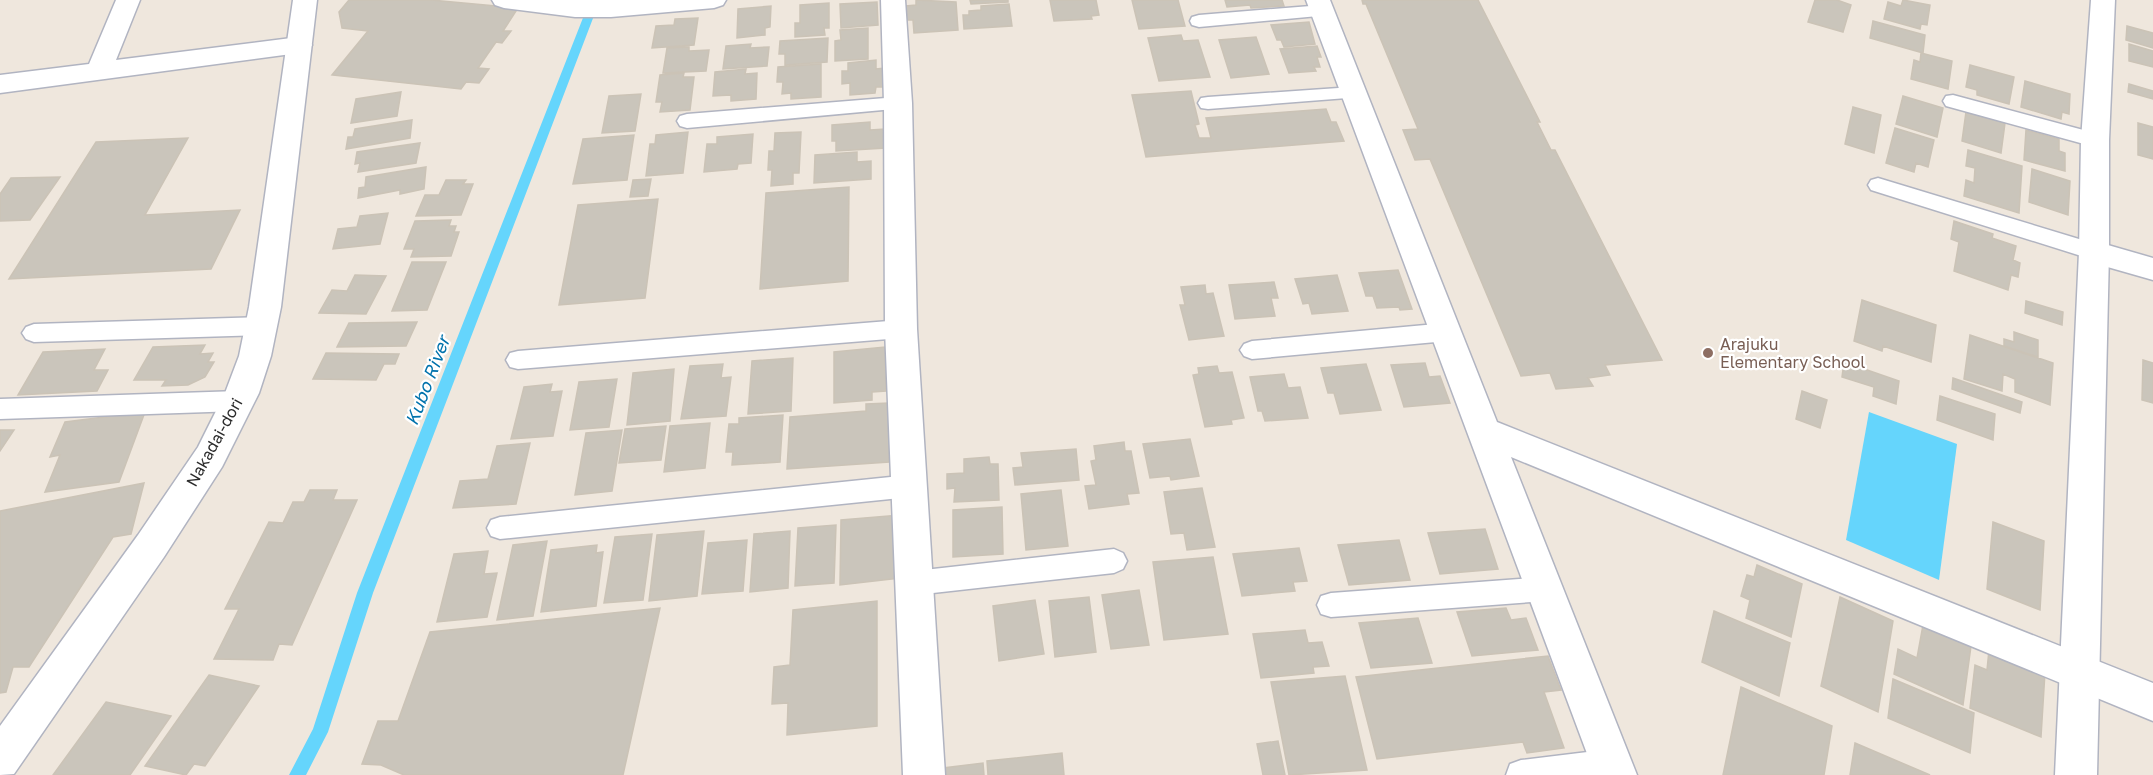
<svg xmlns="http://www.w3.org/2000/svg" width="2153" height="775" font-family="'Golos Text',sans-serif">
	<rect width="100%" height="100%" fill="#efe7dd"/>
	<path fill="#65d5fc" d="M1869 412 1957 444 1939 580 1846 540Z"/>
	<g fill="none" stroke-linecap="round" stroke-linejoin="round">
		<path fill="#65d5fc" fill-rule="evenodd" d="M590 0H600L373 593 328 732 306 775H289L313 729 357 593Z"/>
	</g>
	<path fill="#cac5bb" stroke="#cbc3b6" stroke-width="1.5" d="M349 0H431L518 8 503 31H511L502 43 496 42 478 68 489 69 479 83 466 82 461 89 332 75 368 31 342 28 339 12Z
		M916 0 956 2 958 30 914 33 913 20H907L906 6 916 5Z
		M970 0H1008V2L971 4Z
		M1050 0H1096L1099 15 1091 16 1092 19 1054 21Z
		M1132 0H1178L1185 26 1139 29Z
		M1225 0H1282L1284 6 1251 8 1250 5 1227 7Z
		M1362 0H1478L1540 122H1537L1551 150H1555L1662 360 1605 365 1610 375 1588 378 1593 386 1556 389 1550 373 1521 376 1430 159 1415 160 1403 130 1418 129 1366 4H1363Z
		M1815 0H1837L1851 5 1843 32 1808 22Z
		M1903 0 1930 5 1927 25 1921 24 1920 29 1884 19 1888 2 1901 6Z
		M877 2 878 25 841 28 840 4Z
		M829 3V28H824L825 35 795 37V23H800V5Z
		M1009 4 1012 26 964 29 963 15H969V11L981 10V6Z
		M771 6 770 27 765 28V35L737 38 738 9Z
		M698 18 694 45 652 48 656 26 674 25 675 19Z
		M1873 21 1925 35 1923 53 1870 38Z
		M1309 22 1315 44 1284 47 1281 40H1277L1271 25Z
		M2127 26 2153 33V48L2126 40Z
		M868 28V59L835 61V41L841 40 840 30Z
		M1181 35 1183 41 1198 40 1210 77 1159 81 1148 38Z
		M1256 37 1269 74 1231 78 1219 40Z
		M828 38 827 62 785 65V54H779L780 41Z
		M751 44 750 48 769 47 767 66 723 69 726 46Z
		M2129 44 2153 51V67L2129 61Z
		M1317 46 1321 57H1317L1320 67H1314L1316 71 1289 73 1280 49Z
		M689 47V51L709 50 706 71 663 73 667 48Z
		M1921 53 1952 61 1948 89 1911 79 1914 60 1920 62Z
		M876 60V69L884 68 885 87H876L875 93 850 95V83L842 84V71H848V63Z
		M821 64V97L791 99V93L782 94 783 82H777L778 67Z
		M1970 65 2014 77 2009 104 1977 95V90L1966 87Z
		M746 69 745 74 757 73 756 99 731 101V95L713 96 715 72Z
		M684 73 683 77H694L690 110 660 112 662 102H656L660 75Z
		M2025 81 2070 94 2069 114 2062 112 2061 119 2021 107Z
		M2129 84 2153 91V99L2128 92Z
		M1191 91 1199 124 1195 125 1199 138H1211L1206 118 1326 109 1331 122H1336L1344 141 1146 157 1132 95Z
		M401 92 397 116 351 123 356 99Z
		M641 94 635 131 602 133 609 96Z
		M1903 96 1943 108 1937 137 1896 124Z
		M1853 107 1881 115 1874 153 1845 144Z
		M1966 112 2005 123 2001 153 1962 141Z
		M412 120 410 138 346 149 348 137H353L355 129Z
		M870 122V130L885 129 886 148 836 151V141H832V125Z
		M2138 123 2153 127V159L2138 155Z
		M1895 128 1934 140 1928 167 1916 163 1914 172 1886 163Z
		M2026 130 2059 139V151L2065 153V171L2024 160Z
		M688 132 683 173 646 176 650 144H655L656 135Z
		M801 132 799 173H793V184L771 186 772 170H768L769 151H774L775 133Z
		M753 134 751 163 738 164 737 169 704 172 707 144H717V137Z
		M634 135 627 180 573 184 583 139Z
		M188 138 145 215 240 210 211 269 9 279 96 142Z
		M420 143 416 163 358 172 360 163 355 164 357 152Z
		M1968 150 2022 166 2019 213 1964 196 1966 180 1974 183 1975 168 1966 166Z
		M857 152V162L871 161V179L814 183 815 155Z
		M426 167 424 189 400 194V190L358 198 359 188 365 187 366 177Z
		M2032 169 2070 181 2068 215 2029 202Z
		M60 177 30 220 0 221V194L11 178Z
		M651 179 648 196 630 197 633 180Z
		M446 180H466L463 184H473L461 215 416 216 425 195H439Z
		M849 187 848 281 760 289 766 193Z
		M658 199 645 298 559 305 578 205Z
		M388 213 380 244 333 249 338 229 357 227 360 216Z
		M451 220 449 226H456L454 232H459L451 256 411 257 414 249H404L415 221Z
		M1954 221 1993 234 1992 238 2016 246 2013 260 2020 263 2018 277 2011 275 2008 290 1954 271 1959 242 1951 239Z
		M412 262H446L427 310 392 311Z
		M1398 270 1412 309 1400 310 1399 307 1377 308 1373 296H1366L1359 273Z
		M355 275 386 276 366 314 319 313 332 290 347 291Z
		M1337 275 1348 311 1312 314 1309 303 1303 304 1295 279Z
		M1274 282 1278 298H1271L1275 316 1235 319 1229 285Z
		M1205 285 1206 294 1213 293 1224 336 1189 340 1180 305H1185L1181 287Z
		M1862 300 1936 325 1931 362 1883 346 1882 351 1854 341Z
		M2026 301 2063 312 2062 325 2025 313Z
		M417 322 406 346 337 347 349 323Z
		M2014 332 2038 340V357L2004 346V339L2014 342Z
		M1970 335 2053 363 2050 405 2015 392V379L2003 374 2002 391 1964 379Z
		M205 345 200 354 213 353 208 362H214L205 377 188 385 162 386 166 380H134L153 347Z
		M885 347 886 391 872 392V400L834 403V352Z
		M105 349 94 370H108L97 391 18 395 43 352Z
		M326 353 399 354 395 364H384L376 380 313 379Z
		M793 358 791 411 748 414 752 361Z
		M2143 360 2153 363V403L2142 400Z
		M1844 362 1899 381 1896 404 1873 396 1874 387 1842 377Z
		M1425 363 1429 377 1440 376 1450 403 1404 407 1391 365Z
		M723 364 721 378 731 377 726 416 681 419 690 366Z
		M1366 364 1381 410 1340 414 1334 393H1328L1321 368Z
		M1217 366 1219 373 1232 372 1244 418 1231 420 1232 424 1205 427 1193 375 1199 374 1198 368Z
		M674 369 670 421 627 425 633 373Z
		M1284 374 1288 388 1300 387 1308 418 1265 421 1262 411H1258L1250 377Z
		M1953 378 2022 402 2020 413 1952 389Z
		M617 379 609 427 570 430 579 382Z
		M552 384 550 392 562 391 553 436 511 439 524 387Z
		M1802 391 1827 400 1820 428 1796 419Z
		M1940 396 1995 414 1993 440 1937 420Z
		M889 403V462L787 469 790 417 866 411V404Z
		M145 412 119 482 45 492 60 455 50 457 65 422Z
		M783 415 780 462 732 465 733 452H726L729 424H739V418Z
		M710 423 705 468 664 472 670 426Z
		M666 426 661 460 619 463 625 429Z
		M0 430H14L0 451Z
		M622 430 612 491 575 495 586 433Z
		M1190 439 1199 476 1171 480 1170 476 1150 478 1143 444Z
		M1124 442 1125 451H1131L1139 493 1127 494 1129 504 1089 509 1085 486 1096 485 1091 461 1096 460 1094 446Z
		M530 443 516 504 453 508 460 481 488 479 497 446Z
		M1076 449 1079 480 1015 485 1013 468 1023 467 1021 453Z
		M989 457 990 464H998L999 500 954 502 955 488 947 489V474L964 473V459Z
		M144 483 131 534 113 537 29 667H13L6 692 0 693V511Z
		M1202 488 1215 547 1187 550 1184 533 1171 534 1164 492Z
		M310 490H337L333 500H357L292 645 279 644 273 660 214 659 239 609H225L269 522 283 523 293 502H304Z
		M1061 490 1068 546 1026 550 1021 494Z
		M1002 507 1003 554 953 557V510Z
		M900 515V578L840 585 841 520Z
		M1993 522 2044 541 2040 610 1987 589Z
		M836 525 834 583 795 586 798 528Z
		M1485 529 1498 569 1440 574 1428 533Z
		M704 531 697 596 649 601 657 535Z
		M790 531 788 588 750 592 754 534Z
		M652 534 643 600 604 603 615 537Z
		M747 540 743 591 702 594 708 543Z
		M1399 540 1410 580 1349 585 1338 545Z
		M547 541 533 616 497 620 513 545Z
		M597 545 596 553 603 552 596 606 541 612 551 550Z
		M1299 548 1307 581 1293 582 1295 591 1242 596 1233 554Z
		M488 551 484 574 497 573 487 617 437 622 454 554Z
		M1213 557 1228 634 1164 640 1153 562Z
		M1757 565 1802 584 1791 637 1746 618 1750 600 1741 596 1747 575 1754 577Z
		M1139 590 1149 645 1111 649 1102 595Z
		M1089 597 1096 652 1055 657 1049 601Z
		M1840 597 1893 621 1878 712 1821 686Z
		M1035 600 1044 654 999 661 993 606Z
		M877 601V726L787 735 788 703 772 704 774 667 790 665 793 610Z
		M660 608 623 775H404L381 765 362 764 378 721H398L430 632Z
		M1506 608 1511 620 1526 618 1538 650 1472 656 1457 612Z
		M1714 611 1790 643 1779 696 1702 662Z
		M1418 618 1432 663 1371 668 1359 623Z
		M1923 625 1971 646 1963 705 1894 674 1898 649 1917 658Z
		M1305 630 1308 643 1322 642 1329 666 1313 667 1314 673 1261 678 1253 634Z
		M1989 650 2045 672 2041 737 1970 708 1975 665 1987 670Z
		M1548 656 1561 690 1544 692 1564 748 1527 753 1523 742 1377 759 1356 677Z
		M209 675 259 686 205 766 194 764 186 775 145 766Z
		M1345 676 1367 770 1289 775 1271 682Z
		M1893 679 1974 713 1970 753 1888 718Z
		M1741 687 1832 726 1824 775H1723Z
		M106 702 171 716 130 775H53Z
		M1278 741 1285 775H1263L1257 744Z
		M1855 743 1930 775H1850Z
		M1062 753 1064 775H988L987 761Z
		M983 763 984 775H943V768Z"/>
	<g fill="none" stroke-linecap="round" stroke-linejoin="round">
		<g stroke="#b1b4c1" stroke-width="3">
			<path id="lane" d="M1323 5 1329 7 1332 11 1329 15 1199 27 1192 25 1190 21 1192 17 1199 15Z
				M1353 87 1360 89 1363 93 1360 97 1208 109 1201 108 1198 103 1201 98 1208 97Z
				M1953 95 2102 135 2105 140 2102 145 2095 147 1946 106 1943 101 1946 96Z
				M898 97 905 98 908 103 905 108 687 128 680 126 677 121 680 116 687 114Z
				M1878 178 2102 246 2105 252 2102 258 2094 260 1871 190 1868 185 1871 180Z
				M261 317 269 320 273 326 269 332 261 335 34 342 26 339 22 333 26 327 34 324Z
				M901 320 909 323 913 329 909 335 901 338 518 369 510 367 506 360 510 353 518 351Z
				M1447 323 1455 326 1459 332 1455 338 1447 341 1252 359 1244 356 1240 350 1244 344 1252 341Z
				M239 391 248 394 251 401 248 408 239 411 0 419V399Z
				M910 475 919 478 923 486 919 494 910 497 500 539 491 536 487 528 491 520 500 517Z
				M1114 549 1123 553 1127 561 1123 569 1114 573 915 595 905 592 902 583 905 574 915 571Z
				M1545 577 1555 580 1559 589 1555 598 1545 601 1331 617 1321 614 1317 605 1321 596 1331 593Z
				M1612 749 1623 754 1627 764 1621 775H1506L1510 764 1521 760Z"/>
		</g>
		<g stroke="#b1b4c1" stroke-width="3">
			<path id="street" d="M116 0H140L116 60 299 37 308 39 312 45 308 51 299 53 0 93V75L89 64Z
				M492 0H726L723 5 714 8 611 17H575L504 8 495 5Z
				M881 0H905L912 103 917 329 945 775H903L885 329 884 103Z
				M1306 0H1330L1497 422 2153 683V721L1511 457 1637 775H1595Z
				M2094 241 2153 258V280L2083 260 2079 252 2083 244Z"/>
		</g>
		<g stroke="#b1b4c1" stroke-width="3">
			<path id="secondary" d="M293 0H317L281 307 271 356 259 393 222 467 164 557 14 774 0 775V726L138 535 198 447 225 393 239 356 249 307Z
				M2091 0H2115L2109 140V252L2097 775H2055L2079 252 2081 140Z"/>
		</g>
		<use href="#lane" fill="#fff" fill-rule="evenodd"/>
		<use href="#street" fill="#fff" fill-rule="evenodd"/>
		<use href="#secondary" fill="#fff" fill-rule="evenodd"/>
	</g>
	<circle fill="#8d6e63" stroke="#fff" stroke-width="2" cx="1708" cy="353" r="6"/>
	<g text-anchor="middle" stroke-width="4.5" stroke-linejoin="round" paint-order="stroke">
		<g font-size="16" fill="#785e54" stroke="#fff" text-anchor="start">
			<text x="1720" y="350">Arajuku<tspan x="1720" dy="18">Elementary School</tspan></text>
		</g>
		<g font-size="16" fill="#2c2c2c" stroke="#fff">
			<text transform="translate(214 442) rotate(-61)" y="6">Nakadai-dori</text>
		</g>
		<g font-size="18" font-style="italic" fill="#0072ac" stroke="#fff">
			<text transform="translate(428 381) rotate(-69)" y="6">Kubo River</text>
		</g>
	</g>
</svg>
